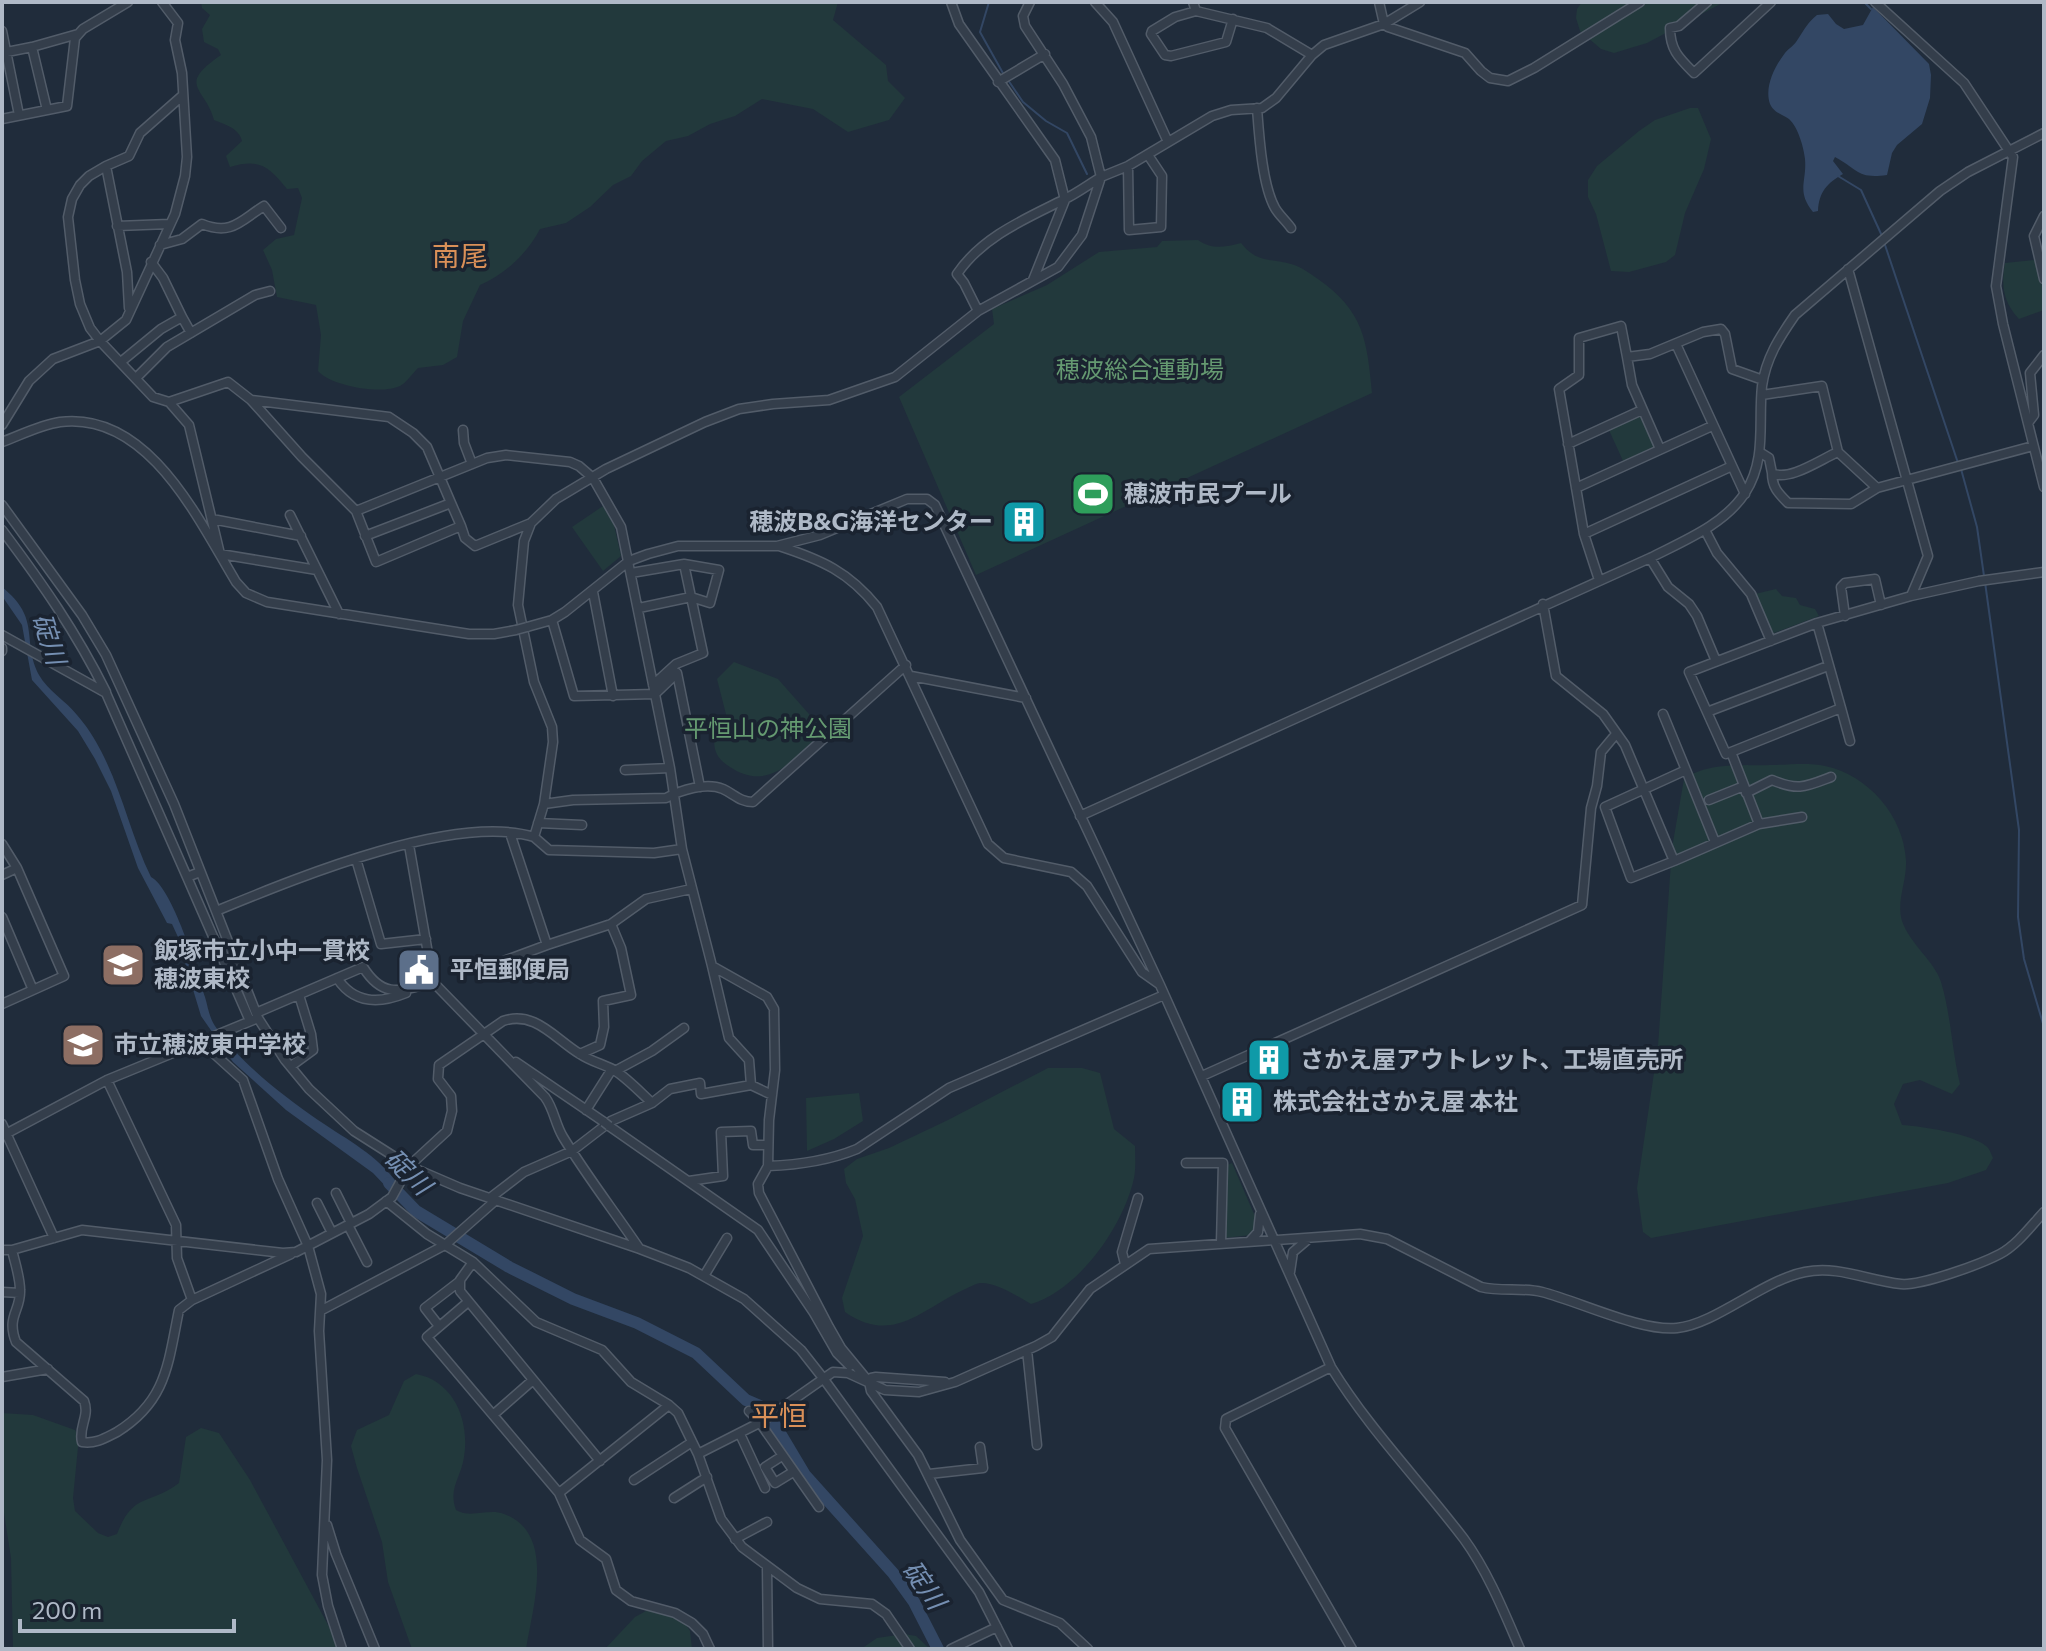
<svg xmlns="http://www.w3.org/2000/svg" width="2046" height="1651" font-family="Commissioner,'Noto Sans JP',sans-serif">
	<rect width="100%" height="100%" fill="#202c3b"/>
	<path fill="#22393c" d="M201 2H838L833 20 886 65 888 81 905 98 889 120 848 132 813 109 762 99 735 116 710 124 688 136 666 141 642 161 631 176 613 185 590 207 566 223 540 229C527 254 505 274 480 285L463 321 457 357 443 365 418 368C413 373 406 383 400 386 381 395 331 386 318 371L321 335 316 305 277 297 272 270 263 250 276 239 294 235 302 198 298 188 287 189C269 167 260 158 230 167L226 156 242 141C239 128 226 125 214 120 205 87 176 86 221 55L218 49 204 42 202 29 210 15 202 8Z
		M1582 2H1724L1647 43 1614 53 1601 49 1580 31 1576 18 1577 9Z
		M1690 108H1698L1711 139 1704 169 1685 213 1675 255 1666 262 1629 272 1611 271 1596 214 1588 197V180L1597 166 1639 131 1655 120Z
		M1198 240C1212 250 1225 247 1241 243 1257 263 1268 258 1291 264 1302 267 1309 273 1318 279 1364 311 1367 341 1372 393L976 575 899 397 994 324 992 309 1047 285 1099 252 1157 247 1162 241Z
		M2035 260 2044 293V310L2019 319C2003 302 2001 285 2005 263Z
		M1642 413 1658 448 1624 463 1608 428Z
		M603 506 614 525 621 556 603 571 572 527Z
		M1776 589 1782 596 1796 598 1800 605 1815 609 1819 616 1771 634 1755 594Z
		M734 662 778 679 824 731C797 756 770 794 730 767 718 760 712 750 715 736L729 726 717 679Z
		M1770 765C1787 765 1808 762 1825 766 1868 775 1904 816 1906 861 1907 881 1896 901 1902 921 1910 944 1935 962 1941 982 1951 1015 1952 1051 1960 1084L1952 1094 1920 1080 1903 1084 1894 1104 1902 1125C1920 1126 1973 1134 1986 1146 1990 1149 1991 1154 1993 1158L1986 1170 1948 1183 1651 1238 1643 1232 1637 1188 1658 1046 1672 848 1684 779C1708 762 1741 766 1770 765Z
		M1048 1068H1082L1100 1073 1114 1129 1135 1146C1135 1156 1136 1168 1134 1178 1124 1225 1079 1290 1031 1304 1017 1296 996 1282 980 1283 974 1284 968 1288 963 1290 921 1310 892 1345 845 1312L842 1298 863 1236 855 1199 846 1183 844 1169 857 1159 889 1148 948 1120Z
		M859 1093 863 1121 834 1139 807 1151 806 1098Z
		M1232 1163 1257 1221 1251 1235 1224 1238 1225 1166Z
		M416 1374C454 1381 470 1421 464 1457 461 1478 448 1488 456 1510 471 1519 488 1508 504 1514 557 1533 532 1609 526 1649H412L388 1582 382 1542 357 1468 351 1446 357 1430 389 1415 404 1381Z
		M2 1413 33 1415 75 1430 79 1437 73 1498 75 1511 98 1533 108 1537 117 1534C133 1492 148 1506 179 1483L186 1437 201 1428 219 1433 250 1480 341 1649H13L11 1558 2 1500Z
		M655 1606 676 1609 690 1631 692 1649H605L635 1617Z
		M904 1634 916 1636 930 1649H861L877 1638Z"/>
	<path fill="#334764" d="M1873 7 1929 64 1931 75 1930 98 1922 124 1897 145 1892 153 1887 175C1857 179 1859 170 1835 157L1833 161 1843 174C1827 183 1819 192 1818 211L1813 212C1796 191 1807 182 1805 159 1804 148 1798 127 1789 119 1782 114 1774 113 1770 104 1764 87 1775 66 1785 53 1789 48 1795 45 1798 39 1804 30 1808 22 1817 15L1828 14 1836 24 1844 29 1863 25Z
		M2 587C42 619 21 640 39 675 48 691 66 701 77 715 86 725 95 739 101 751 122 791 131 836 151 877 172 887 198 972 205 997 208 1007 209 1017 215 1026 240 1063 282 1095 318 1120 349 1141 376 1154 398 1184L393 1194 373 1173 286 1110 233 1062 201 1016 182 953 183 948 172 924 167 923 138 868 111 791 95 759 78 731 32 680 22 625 2 596Z"/>
	<g fill="none" stroke-linecap="round" stroke-linejoin="round">
		<path stroke="#334764" stroke-width="2" d="M989 2 980 32 1004 75
			M1864 2 1871 9
			M1008 80 1023 102 1046 121 1067 133 1087 174
			M1838 176 1861 190 1882 236
			M1884 242 1958 463
			M1961 469 1977 527 1984 576
			M1985 582 2019 830 2018 917 2024 959 2044 1027"/>
		<path stroke="#334764" stroke-width="12" d="M389 1183 416 1211 509 1267 573 1299 637 1323 696 1353 746 1400 760 1406 777 1428 805 1475 893 1573 914 1602 938 1649"/>
		<g stroke="#525c69" stroke-width="11">
			<path id="minor" d="M951 2 959 24 1055 160 1065 200 1033 280
				M1095 2 1113 22 1168 142
				M1193 2 1196 11 1267 28 1312 55
				M1379 2 1384 24 1388 27 1465 53 1481 71 1490 78 1508 81 1534 68 1640 2
				M1707 2 1679 26 1670 28C1670 50 1679 58 1694 73L1771 2
				M1875 2 1964 83 2013 157 1996 286 2003 324 2044 487
				M1196 11 1175 17 1152 31 1151 34 1165 55 1171 56 1226 42 1233 19
				M2 31 19 115
				M32 47 78 34
				M2 53 32 47 47 110
				M998 82 1045 54
				M1257 108C1259 134 1262 185 1275 208 1279 215 1286 221 1291 228
				M2 119 67 106 75 38 83 29 128 2
				M106 166 89 176 80 185 72 199 68 217 75 280 80 304 90 328 100 341 153 397 169 402 189 425 220 554 317 570
				M1128 166 1129 230 1161 227 1162 176 1148 155
				M2044 216 2034 236 2044 279
				M117 226 169 224
				M160 245 182 239 202 224C232 236 241 220 264 206L281 228
				M151 262 163 278 182 317
				M129 308 127 272 106 166 129 156 140 133 182 96
				M978 311 964 283 957 274C982 237 1025 219 1063 200 1076 194 1088 185 1101 177L1091 137 1063 84 1025 26 1023 16 1030 2
				M1676 344 1745 494
				M1627 357 1632 385 1660 449
				M122 361 161 329 182 317 191 333
				M137 377 167 347 255 295 270 291
				M251 400 389 417 413 433 427 447 451 503 365 536
				M169 402 228 382 251 400 302 457 356 511 487 458 506 455 570 462 579 466 593 478 621 527 670 768 682 849 712 966 767 997 774 1009 775 1070 769 1120 768 1166 758 1184 759 1193 829 1327 841 1348 869 1382 871 1391 918 1455 960 1540 1003 1600 1060 1623 1088 1649
				M2028 423 2034 415 2030 373 2044 355
				M2 425 29 381 53 359 100 341 126 320 175 214 185 176 187 157 182 73 175 40 178 23 162 2
				M463 430 464 443 472 464
				M2 442C21 435 40 425 60 422 149 411 199 521 236 582L246 593 267 602 469 634H494L516 630
				M1568 444 1642 410
				M1838 452 1877 488
				M1761 453 1769 458 1772 473C1789 482 1821 459 1838 452L1822 386 1762 395
				M1772 473C1772 487 1778 493 1788 503L1851 504 1877 488 2033 446
				M1576 488 1712 426
				M2 505 82 615 106 655 174 804 258 1018 285 1060 309 1089 354 1131 409 1166 460 1188 640 1249 689 1268 744 1299 801 1350 823 1378 979 1592 1008 1649
				M356 511 376 562 461 526 451 503
				M290 515 339 614
				M212 519 301 536
				M461 526 465 538 475 546 531 523
				M2 530C42 583 76 632 106 692
				M1705 530 1717 553 1751 594 1771 641
				M1584 534 1732 466
				M779 546C822 560 849 572 877 607L988 844 1004 858 1071 872 1087 886 1142 972 1159 984
				M1650 558 1668 587 1689 604 1697 616 1716 661
				M631 573 684 564 719 570 710 603 691 597 639 608
				M1599 580 1584 534 1559 389 1579 375V338L1621 326 1627 357 1650 354 1703 332 1721 329 1725 334 1732 369 1763 380
				M593 592 613 696
				M1911 596 1979 581 2044 572
				M1543 604 1556 676 1603 714 1625 745 1674 861 1759 824 1731 752 1726 754 1689 672 1817 623 1911 596 1928 556 1848 269
				M1845 616 1841 587 1845 583 1875 579 1881 605
				M552 620 574 696 655 694 677 673 700 787
				M527 627 552 620 565 612 629 561 648 554 678 546H777L820 535 907 499H927L935 505 1160 985 1331 1367C1369 1429 1420 1481 1464 1539 1488 1572 1504 1612 1520 1649
				M2 635 106 693 187 877 200 872
				M2 648V651
				M911 676 1026 698
				M653 685 676 664 703 653 684 564
				M1841 708 1850 741
				M1707 712 1828 666
				M1663 714 1686 770
				M1731 752 1841 708 1817 623
				M625 770 670 768
				M1746 793 1772 780C1798 791 1805 787 1831 777
				M1709 800 1744 786
				M544 804 573 800 666 798C681 790 706 782 723 789 734 794 740 802 753 802L906 665
				M1080 816 1650 558C1683 541 1724 525 1745 493 1767 459 1758 423 1762 386 1766 358 1779 338 1795 315L1940 191 1968 172 2044 133
				M538 823 582 825
				M1759 824 1802 817
				M510 833 547 945 611 924 646 899 691 889
				M534 837 549 850 654 853 682 849
				M2 844 17 868 2 875
				M409 845 433 982 545 1097C554 1109 555 1124 563 1137 586 1175 614 1211 639 1248
				M356 859 381 944 426 939
				M1674 861 1631 878 1605 807 1686 770 1715 842
				M187 877 250 1021
				M216 911C292 880 454 812 534 837L544 804 553 742 552 727 534 682 518 605 524 541 531 523 556 499 606 469 705 422 739 409 773 404 829 400 895 377 978 311 1058 267 1082 235 1101 177 1128 166 1212 116 1231 110 1262 108 1276 98 1312 55 1324 45 1384 24 1420 2
				M2 917 33 990
				M493 965 547 945
				M337 978C354 1004 379 1004 406 993
				M2 1004 64 976 17 868
				M256 1013 363 967C383 999 400 991 433 982
				M200 1041 243 1080 278 1179 308 1246 321 1294 319 1331 327 1460 322 1575 328 1606 342 1649
				M580 1054 600 1045 604 1027 603 1001 631 995 621 948 611 924
				M516 1062 604 1122
				M291 1066 313 1050 311 1034 299 995
				M615 1071 652 1051 684 1028
				M1202 1076 1582 905 1591 808 1597 786 1601 752 1616 734
				M107 1080 176 1225 177 1258 192 1300
				M751 1085 772 1095
				M652 1103 670 1089 700 1083 701 1094 751 1085 749 1060 729 1038 712 966
				M586 1110 612 1069
				M2 1124 54 1238
				M609 1126 758 1230 814 1313 837 1353 850 1366
				M2 1136 107 1080 258 1018
				M1186 1163H1223L1221 1243
				M768 1166C797 1165 830 1160 857 1149L949 1088 1164 995
				M689 1181 723 1176 721 1132 751 1131 753 1145H768
				M336 1193 351 1223
				M386 1201 427 1234 473 1262 536 1322 602 1350 631 1382 669 1405 678 1413 698 1454 721 1519 742 1547 797 1588 820 1599 872 1604 886 1614 910 1649
				M317 1203 332 1233
				M348 1225 367 1262
				M1250 1241 1258 1232 1260 1214
				M2 1250H12L82 1230 283 1253 296 1252 369 1214 392 1197 409 1166 447 1131 452 1111 451 1096 438 1079 439 1065 503 1021C535 1010 555 1039 580 1054 590 1061 603 1064 614 1070 627 1078 640 1092 652 1103L611 1121 572 1151 524 1172 490 1198
				M12 1250C15 1263 20 1277 20 1290 21 1311 6 1316 16 1342L84 1401C90 1416 78 1427 82 1442 96 1444 105 1438 117 1432 167 1401 168 1363 179 1310L192 1300 291 1254
				M473 1262 460 1280V1291L600 1461
				M1125 1264 1122 1252 1138 1198
				M1290 1272 1293 1252 1306 1241
				M704 1276 727 1238
				M2 1292 20 1293
				M468 1302 427 1337 559 1493 580 1540 606 1559 616 1590 631 1601 675 1613 692 1623 703 1634 710 1649
				M322 1310 445 1245 496 1200
				M439 1326 425 1308 460 1281
				M1027 1350 1037 1445
				M1331 1367 1226 1419 1225 1428 1352 1649
				M2 1377 48 1369
				M869 1382 871 1378 876 1377 945 1382
				M749 1411 758 1420 819 1507
				M493 1415 533 1380
				M740 1434 765 1488
				M698 1454 763 1421 833 1372 848 1373 885 1390 919 1392 955 1382 1036 1346 1052 1337 1090 1289 1149 1249 1360 1234 1387 1239 1481 1287C1501 1292 1522 1287 1542 1292 1578 1301 1642 1332 1677 1328 1716 1324 1763 1280 1805 1272 1838 1265 1869 1281 1901 1284 1921 1286 1981 1264 2000 1254 2017 1245 2031 1226 2044 1212
				M782 1456 765 1467 775 1483 793 1472
				M929 1474 983 1468 980 1447
				M634 1480 692 1442
				M559 1493 669 1405
				M674 1498 707 1477
				M327 1525 336 1554 375 1649
				M735 1539 767 1522
				M767 1567 768 1649
				M951 1649 997 1627"/>
		</g>
		<use href="#minor" stroke="#343e4b" stroke-width="8"/>
		<g stroke="#525c69" stroke-width="11" stroke-linecap="butt">
			<path id="minor-bridge" d="M516 630 527 627
				M604 1122 609 1126"/>
		</g>
		<use href="#minor-bridge" stroke="#343e4b" stroke-width="8"/>
	</g>
	<defs>
		<g id="stadium-square" transform="scale(2.3)"><rect x="-9" y="-9" width="18" height="18" rx="4" fill="#2e9e5b" stroke="#1a2330"/><path d="M0-5a6.5 5 0 1 0 0 10a6.5 5 0 1 0 0-10ZM-3.5-1.8h7v3.6h-7Z" fill="#fff"/></g>
		<g id="building-square" transform="scale(2.3)"><rect x="-9" y="-9" width="18" height="18" rx="4" fill="#0f9aa8" stroke="#1a2330"/><path d="M-4-6H4V6H1V3H-1V6H-4ZM-2.5-4.3h1.7v1.8h-1.7ZM.8-4.3h1.7v1.8H.8ZM-2.5-1h1.7V.8h-1.7ZM.8-1h1.7V.8H.8Z" fill="#fff"/></g>
		<g id="school-square" transform="scale(2.3)"><rect x="-9" y="-9" width="18" height="18" rx="4" fill="#8d6e63" stroke="#1a2330"/><path d="M0-5L7-2L0 1L-7-2ZM-4 1L0 2.5L4 1V4Q0 6-4 4Z" fill="#fff"/></g>
		<g id="civic-square" transform="scale(2.3)"><rect x="-9" y="-9" width="18" height="18" rx="4" fill="#5c6f8a" stroke="#1a2330"/><path d="M-.6-6.5H3V-4.5H.6V-3L4-1V1h2V6H-6V1h2V-1L-.6-3ZM-1.2 2.5V6h2.4V2.5Z" fill="#fff"/></g>
	</defs>
	<g fill-rule="evenodd">
		<use href="#stadium-square" x="1093" y="494"/>
		<use href="#building-square" x="1024" y="522"/>
		<use href="#school-square" x="123" y="965"/>
		<use href="#civic-square" x="419" y="970"/>
		<use href="#school-square" x="83" y="1045"/>
		<use href="#building-square" x="1269" y="1060"/>
		<use href="#building-square" x="1242" y="1102"/>
	</g>
	<g text-anchor="middle" stroke-width="7" stroke-linejoin="round" paint-order="stroke">
		<g font-size="24" fill="#659a71" stroke="#1a2330">
			<text x="1140" y="378">穂波総合運動場</text>
			<text x="768" y="737">平恒山の神公園</text>
		</g>
		<g font-size="24" font-weight="bold" fill="#afb9c7" stroke="#1a2330" text-anchor="start">
			<text x="1124" y="502">穂波市民プール</text>
			<text x="993" y="530" text-anchor="end">穂波B&amp;G海洋センター</text>
			<text x="154" y="959">飯塚市立小中一貫校<tspan x="154" dy="28">穂波東校</tspan></text>
			<text x="450" y="978">平恒郵便局</text>
			<text x="114" y="1053">市立穂波東中学校</text>
			<text x="1300" y="1068">さかえ屋アウトレット、工場直売所</text>
			<text x="1273" y="1110">株式会社さかえ屋 本社</text>
		</g>
		<g font-size="26" font-style="italic" fill="#758fb2" stroke="#1a2330">
			<text transform="translate(49 639) rotate(72)" y="9">碇川</text>
			<text transform="translate(408 1172) rotate(44)" y="9">碇川</text>
			<text transform="translate(924 1585) rotate(55)" y="9">碇川</text>
		</g>
		<g font-size="28" fill="#da9058" stroke="#1a2330">
			<text x="460" y="266">南尾</text>
			<text x="779" y="1426">平恒</text>
		</g>
	</g>
	<rect width="2046" height="1651" fill="none" stroke="#afb9c7" stroke-width="8"/>
	<path d="M20 1619v12h214v-12" fill="none" stroke="#afb9c7" stroke-width="4"/>
	<text x="32" y="1619" font-size="24" fill="#afb9c7" stroke="#1a2330" stroke-width="6" paint-order="stroke">200 m</text>
</svg>
